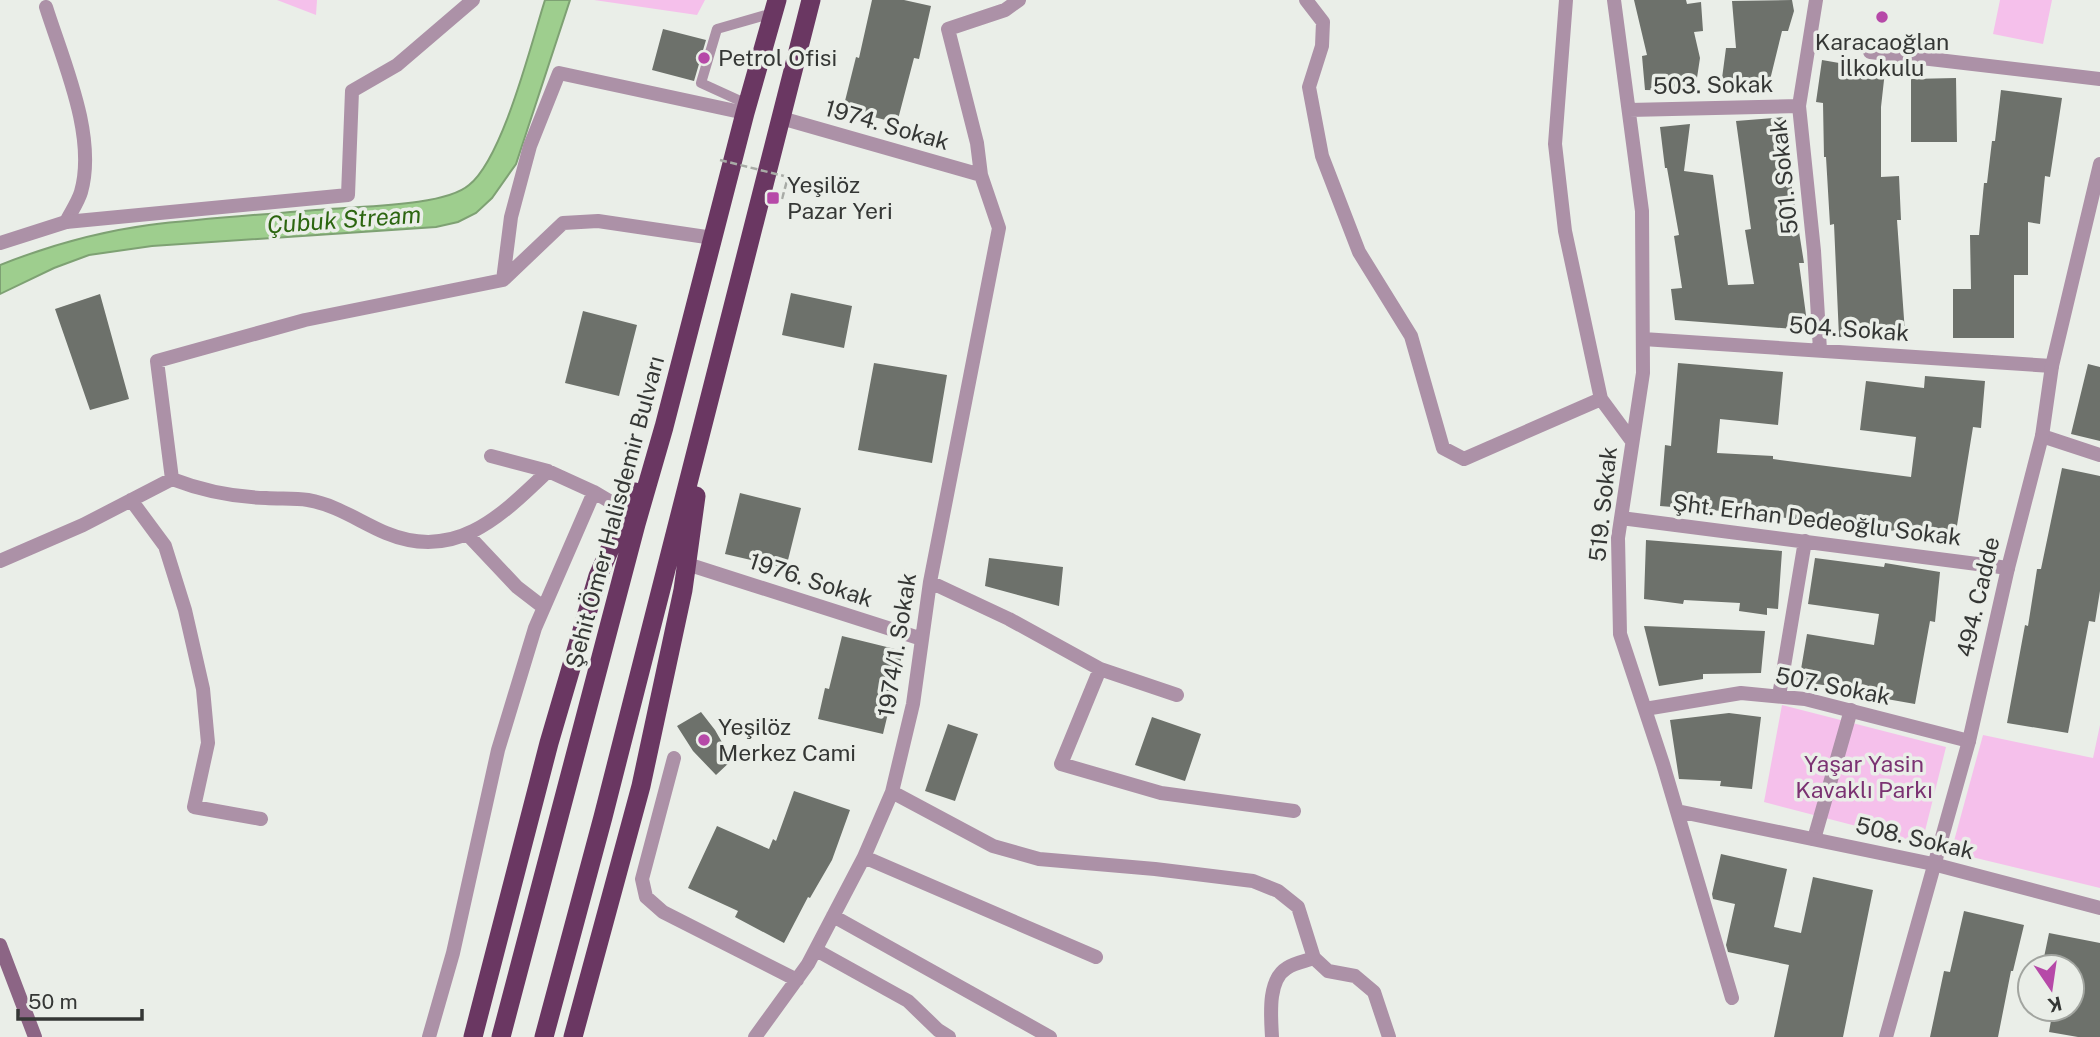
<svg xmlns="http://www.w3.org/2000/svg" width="2100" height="1037" font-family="'Public Sans',sans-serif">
	<rect width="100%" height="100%" fill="#eaeee8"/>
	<path fill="#f5c0eb" d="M277 0H317L316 15Z
		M594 0H705L697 15Z
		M2000 0H2052L2043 44 1993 34Z
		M1782 705 1946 747 1922 843 1764 802Z
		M2100 725V888L1951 852 1983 735 2093 758Z"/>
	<path fill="#9ece8e" stroke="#7ea173" stroke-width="2" d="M545 0H570L516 164 492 198 476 213 458 222 436 227 152 246 89 255 54 268 0 294V265C48 246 97 232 149 225 208 218 269 214 329 209 362 206 445 206 469 185 503 158 531 44 545 0Z"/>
	<path fill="#6d716b" d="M872 0H904L931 6 919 59 914 58 897 123 843 109 856 57 859 58Z
		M1634 0H1686L1687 4 1701 2 1703 31 1694 32 1700 58 1695 91 1645 90 1642 56 1647 55Z
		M1792 0 1794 11 1788 31H1782L1769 84 1721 86 1726 48H1736L1732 1Z
		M663 29 706 40 694 81 652 70Z
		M1822 60 1885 71 1881 107V177L1899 176 1901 220H1897L1905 333 1839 337 1834 224 1830 225 1826 157H1824L1823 103 1816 102Z
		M1956 78 1957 142H1911V79Z
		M2001 90 2062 98 2050 177 2045 176 2040 224 2028 222V275H2014V338H1953V289H1971L1970 235H1979L1984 183H1987L1992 141H1995Z
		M1785 117 1789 169 1804 263H1799L1808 330 1675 320 1671 289 1682 288 1674 236 1679 235 1667 168H1665L1660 127 1690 124 1684 171 1713 175 1728 285 1754 284 1745 230 1751 229 1736 121Z
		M791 293 852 306 844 348 782 335Z
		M100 294 129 399 90 410 55 309Z
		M583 311 637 325 619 396 565 383Z
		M874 363 947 375 932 463 858 450Z
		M1678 363 1783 372 1778 425 1720 419 1717 453 1773 456V459L1911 477 1916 437 1860 430 1866 381 1924 388 1925 376 1985 381 1981 428 1973 427 1955 538 1770 516V518L1722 515V511L1660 506 1665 445 1671 446Z
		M2088 364 2100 367V441L2071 434Z
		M2062 468 2100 476V591L2095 622 2089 621 2068 733 2007 723 2025 625 2028 626 2037 569H2041Z
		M740 493 801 508 786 568 725 554Z
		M1646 540 1782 551 1778 609 1767 608V615L1739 611 1740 603 1684 600 1683 604 1644 599Z
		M989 558 1063 567 1059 606 985 586Z
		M1815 558 1884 567 1885 563 1940 572 1935 622 1930 621 1915 704 1864 695 1865 692 1799 681 1807 634 1874 645 1879 614 1808 604Z
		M1644 626 1765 631 1761 673 1703 674V679L1659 686Z
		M842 636 903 651 883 734 818 719 825 688 829 689Z
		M701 712 715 730 732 760 716 775 693 751 677 726Z
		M1729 713 1761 717 1752 789 1720 786 1721 781 1679 779 1670 720Z
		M1152 717 1201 734 1185 781 1135 765Z
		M948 724 978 734 955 801 925 791Z
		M794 791 850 810 832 860 810 898 808 897 784 943 735 917 738 911 688 888 717 826 769 849 773 839 776 841Z
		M1721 854 1787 869 1774 927 1801 933 1813 877 1873 890 1843 1037H1774L1789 965 1728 952 1726 945 1735 904 1713 899 1712 894Z
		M1964 911 2024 925 2013 971H2011L1998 1037H1930L1944 971 1950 972Z
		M2049 933 2100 943V1037H2078L2049 1032 2053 1009H2072V967H2042Z"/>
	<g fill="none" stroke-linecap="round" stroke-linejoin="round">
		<path stroke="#a8aba6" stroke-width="2.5" stroke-dasharray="7 3.5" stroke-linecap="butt" d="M1825 44 1856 50
			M782 199 788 177"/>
		<path stroke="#ac91a7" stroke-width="10" d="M747 104 701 83 717 29 773 13"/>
		<path stroke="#ac91a7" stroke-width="14" d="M1814 839 1851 710"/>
		<path stroke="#ac91a7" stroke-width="14" d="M1306 0 1323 22 1322 46 1309 87 1322 156 1359 252 1411 336 1443 448 1464 459 1601 399
			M1566 0 1555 144 1565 231 1601 399 1632 441
			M1614 0 1642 211 1643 373 1618 538 1620 634 1663 764 1732 998
			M1816 0 1799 106 1814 251 1820 350
			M46 7C63 61 97 136 81 192 78 202 71 212 66 222
			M1870 52 2100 79
			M1629 110 1799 106
			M781 118 981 175
			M503 280 511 217 530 146 559 73 745 113
			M503 280 563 223 598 221 713 238
			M1643 339 2052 366
			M2042 436 2100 455
			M491 456 548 471 594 492 626 511
			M172 479 157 361 305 320 503 280
			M131 500 165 546 185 610 203 689 208 743 194 807 261 819
			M1621 518 2008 568
			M467 534 517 587 543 607
			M0 561 83 525 172 479C203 491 232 497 266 498 280 499 294 498 308 500 337 505 360 522 386 533 456 562 501 516 548 471
			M687 564 922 639
			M930 582 1009 619 1100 669 1177 695
			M1100 669 1061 764 1161 793 1294 811
			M1779 696 1805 541
			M1645 709 1741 693 1805 699 1969 741
			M674 758 642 879 646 897 663 912 797 980
			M892 792 993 846 1039 859 1155 869 1253 881 1278 891 1298 907 1314 958 1328 971 1355 976 1374 992 1389 1037
			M1677 811 1933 864 2100 908
			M864 857 1096 957
			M833 916 1050 1037
			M816 950 908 1001 938 1030 949 1037
			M429 1037 453 953 498 750 535 628 594 492
			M755 1037 808 964 864 857 892 792 913 704 930 582 999 228 981 175 977 143 948 29 1005 10 1019 0
			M1272 1037C1271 1017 1267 980 1287 968 1294 963 1306 961 1314 958"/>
		<path stroke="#ac91a7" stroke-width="14" d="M0 243 66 222 348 195 352 91 397 65 473 0
			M1886 1037 1969 741 2008 568 2042 436 2052 366 2100 164"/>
		<path stroke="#8c6585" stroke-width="14" d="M0 945 35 1037"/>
		<path stroke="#6a3762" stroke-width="19" d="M473 1037 549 743 598 576 635 492
			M501 1037 636 524 664 427 745 113 777 0
			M544 1037 603 817 811 0
			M573 1037 641 786 683 590 696 496"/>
		<path stroke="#a8aba6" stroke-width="2.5" stroke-dasharray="7 3.5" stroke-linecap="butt" d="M720 160 788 177"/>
	</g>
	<g fill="#b649a8" stroke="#eaeee8" stroke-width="2.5">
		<circle cx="1882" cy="17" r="7"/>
		<circle cx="704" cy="58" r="7"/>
		<rect x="766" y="191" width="14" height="14" rx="3.5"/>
		<circle cx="704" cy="740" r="7"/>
	</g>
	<g text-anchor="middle" stroke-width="7" stroke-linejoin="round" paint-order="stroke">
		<g font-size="23" fill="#353735" stroke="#eaeee8" text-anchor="start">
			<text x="1882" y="50" text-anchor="middle">Karacaoğlan<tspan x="1882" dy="26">İlkokulu</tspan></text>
			<text x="718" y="66">Petrol Ofisi</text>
			<text x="787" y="193">Yeşilöz<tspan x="787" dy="26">Pazar Yeri</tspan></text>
			<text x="718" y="735">Yeşilöz<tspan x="718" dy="26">Merkez Cami</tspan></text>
		</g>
		<g font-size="23" fill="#353735" stroke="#eaeee8">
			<text transform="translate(1713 85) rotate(-1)" y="8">503. Sokak</text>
			<text transform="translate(887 125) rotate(16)" y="8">1974. Sokak</text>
			<text transform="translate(1784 177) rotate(-96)" y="8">501. Sokak</text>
			<text transform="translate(1849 329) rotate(4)" y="8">504. Sokak</text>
			<text transform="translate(1603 504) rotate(-84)" y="8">519. Sokak</text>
			<text transform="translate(615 512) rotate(-75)" y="8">Şehit Ömer Halisdemir Bulvarı</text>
			<text transform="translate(1817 520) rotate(7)" y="8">Şht. Erhan Dedeoğlu Sokak</text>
			<text transform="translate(811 580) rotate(18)" y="8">1976. Sokak</text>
			<text transform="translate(1978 597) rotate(-77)" y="8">494. Cadde</text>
			<text transform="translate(897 645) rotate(-81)" y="8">1974/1. Sokak</text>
			<text transform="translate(1833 686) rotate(11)" y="8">507. Sokak</text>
			<text transform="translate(1915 838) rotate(13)" y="8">508. Sokak</text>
		</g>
		<g font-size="23" fill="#7b3272" stroke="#eaeee8">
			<text x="1864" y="772">Yaşar Yasin<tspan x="1864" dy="26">Kavaklı Parkı</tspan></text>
		</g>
		<g font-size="24" font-style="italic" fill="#2c6610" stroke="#eaeee8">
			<text transform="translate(344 220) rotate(-4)" y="8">Çubuk Stream</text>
		</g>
	</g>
	<g transform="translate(2051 988) rotate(167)"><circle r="33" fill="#eaeee8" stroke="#a2a5a0" stroke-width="2"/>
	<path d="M0-5L12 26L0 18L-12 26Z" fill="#b649a8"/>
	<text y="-10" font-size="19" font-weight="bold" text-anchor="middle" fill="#353735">K</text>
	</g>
	<path d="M18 1009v10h124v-10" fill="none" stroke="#353735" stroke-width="3.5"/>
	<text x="28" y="1009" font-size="21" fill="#353735" stroke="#eaeee8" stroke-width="5" paint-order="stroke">50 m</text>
</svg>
